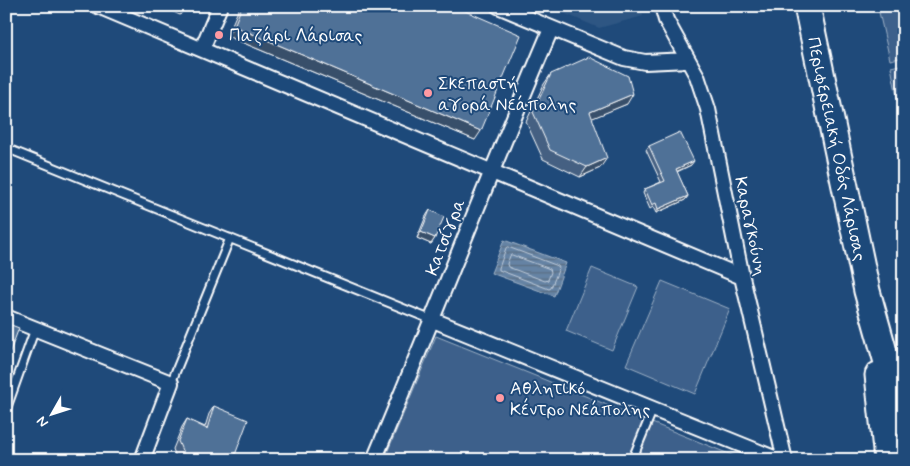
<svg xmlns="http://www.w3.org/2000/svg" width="910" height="466" font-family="Mynerve,sans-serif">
	<defs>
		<pattern id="water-rules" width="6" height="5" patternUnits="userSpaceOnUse" patternTransform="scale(1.25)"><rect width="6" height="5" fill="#6583a4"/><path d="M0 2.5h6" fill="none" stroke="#5b6d81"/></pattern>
	</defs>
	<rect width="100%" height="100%" fill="#1f4a7a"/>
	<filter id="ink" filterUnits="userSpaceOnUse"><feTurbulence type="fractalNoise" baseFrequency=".02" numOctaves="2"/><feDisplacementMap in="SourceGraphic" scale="10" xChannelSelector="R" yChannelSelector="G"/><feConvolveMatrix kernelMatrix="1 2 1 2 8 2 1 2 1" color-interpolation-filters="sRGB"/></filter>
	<g filter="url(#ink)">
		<path fill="#2e5683" d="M547 6H641L643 16 599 28Z"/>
		<path fill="#3c618b" stroke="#9eb0c5" d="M904 6V57L890 60 879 12Z
			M904 64V115L901 116 891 67Z
			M592 268 638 287 612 350 566 331Z
			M662 281 730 309 695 394 626 365Z
			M436 336 744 460H384Z"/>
		<path fill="url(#water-rules)" stroke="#a3b5c8" d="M504 240 566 263 554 296 491 273Z"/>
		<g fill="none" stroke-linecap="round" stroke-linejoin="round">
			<path stroke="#c1cddb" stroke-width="1" d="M508 247 558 266 559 268 551 288 549 289 499 270V268L506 248Z
				M512 255 550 269 551 272 548 280 545 281 508 267 507 264 510 256Z"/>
			<g stroke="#fff" stroke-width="11">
				<path id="lane" d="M6 148 432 320
					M171 383 230 238
					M6 410 35 329
					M632 460 653 409"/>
			</g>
			<g stroke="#fff" stroke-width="18">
				<path id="street" d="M98 6 742 277
					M498 6 624 58 645 62 688 60
					M662 6 666 20 697 76 708 109 742 277 785 460
					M202 49 220 6
					M6 317 171 383 142 460
					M433 320 779 460
					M374 460C434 317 490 172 551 29"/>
			</g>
			<g stroke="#fff" stroke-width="29">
				<g id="highway">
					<path id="s1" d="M807 6 867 291 904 423"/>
					<path d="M878 375 887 460"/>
				</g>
			</g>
			<use href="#lane" stroke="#1f4a7a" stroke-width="7"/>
			<use href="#street" stroke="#1f4a7a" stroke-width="14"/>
			<use href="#highway" stroke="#1f4a7a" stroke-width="25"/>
		</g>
		<path fill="#456182" stroke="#fff" d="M240 6H454L475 140 227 36Z
			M551 74 627 104 592 118 600 168 580 177 543 159 526 122 544 84Z
			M649 146 691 165 677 172 688 196 685 200 656 213 653 207 650 209 643 193 645 189 661 182 646 150Z
			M430 210 435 238 431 244 417 238 426 216Z
			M214 406 235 455 246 460H177L173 449 182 427 187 419 205 427 209 414Z"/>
		<path fill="#384f6a" stroke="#fff" d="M160 6H186L180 15Z
			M234 26 481 131 475 140 227 36Z
			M633 94 627 104 583 122 590 112Z
			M607 158 600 168 580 177 587 167Z
			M694 161 691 165 673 173 676 169Z
			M688 196 685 200 656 213 658 209Z
			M421 232 435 238 431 244 417 238Z"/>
		<path fill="#507197" stroke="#fff" d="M242 6H454L521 35 481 131 234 26Z
			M589 57 628 76 633 94 590 112 607 158 587 167 550 150 533 112 551 74Z
			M680 132 694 161 676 169 688 196 658 209 656 203 652 205 645 189 665 181 649 146Z
			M430 210 444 217 435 238 421 232Z
			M6 323 19 328 6 362Z
			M214 406 248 420 235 455 246 460H186L178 441 187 419 207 429Z"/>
	</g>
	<g fill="#ff9aa2" stroke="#1f4a7a" stroke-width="2">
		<circle cx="219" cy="35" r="5"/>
		<circle cx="428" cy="93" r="5"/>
		<circle cx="500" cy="398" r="5"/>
	</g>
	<g text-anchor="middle" stroke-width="4" stroke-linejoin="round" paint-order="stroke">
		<g font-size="18" fill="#fff" stroke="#1f4a7a" text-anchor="start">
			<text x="229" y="41">Παζάρι Λάρισας</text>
			<text x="438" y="89">Σκεπαστή<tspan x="438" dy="21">αγορά Νεάπολης</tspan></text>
			<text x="510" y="394">Αθλητικό<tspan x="510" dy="21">Κέντρο Νεάπολης</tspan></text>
		</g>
		<g font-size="18" fill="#fff" stroke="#1f4a7a">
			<text dy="6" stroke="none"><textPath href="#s1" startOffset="146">Περιφερειακή Οδός Λάρισας</textPath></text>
			<text transform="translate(751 226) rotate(78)" y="6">Καραγκούνη</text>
			<text transform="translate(445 237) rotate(-69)" y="6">Κατσίγρα</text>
		</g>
	</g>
	<rect width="910" height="466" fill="none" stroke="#1f4a7a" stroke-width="25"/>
	<rect x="12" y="12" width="885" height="441" fill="none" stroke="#fff" stroke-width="2" filter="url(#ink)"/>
	<g transform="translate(52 414) rotate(231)" stroke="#1f4a7a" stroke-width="4" paint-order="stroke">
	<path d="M0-4L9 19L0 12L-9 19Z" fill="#ffffff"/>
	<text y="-8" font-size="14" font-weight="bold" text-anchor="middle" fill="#ffffff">N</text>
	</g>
</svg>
